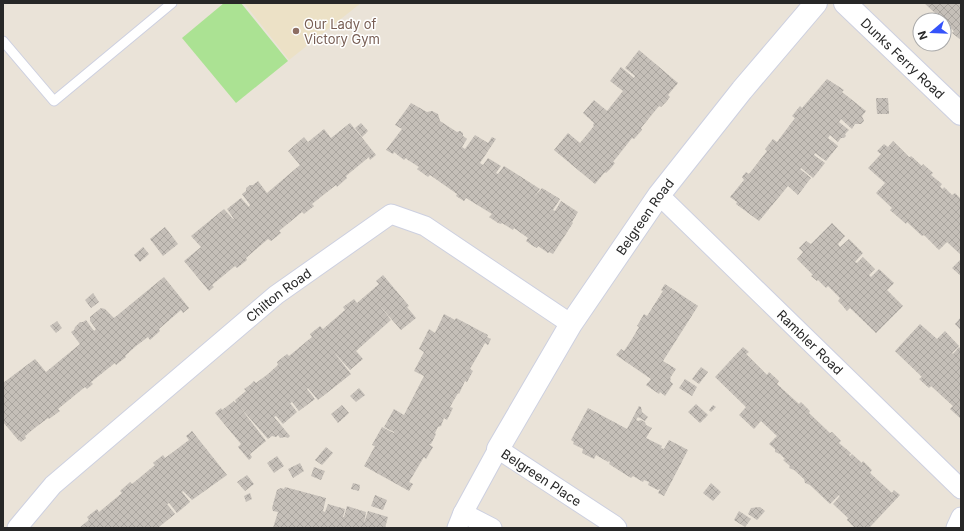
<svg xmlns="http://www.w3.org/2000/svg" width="964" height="531" font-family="Inter,sans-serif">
	<defs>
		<pattern id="building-cross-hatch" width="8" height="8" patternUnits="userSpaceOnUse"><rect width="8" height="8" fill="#c5bfb8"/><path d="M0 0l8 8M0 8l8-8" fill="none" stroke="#a9a49e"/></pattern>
	</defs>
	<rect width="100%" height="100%" fill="#eae3d8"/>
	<path fill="#ece1c6" d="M244 3H361L289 60Z"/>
	<path fill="#abe293" d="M224 3H241L288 61 236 103 182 38Z"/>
	<path fill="url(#building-cross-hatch)" d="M924 3H961V40L952 33 954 31 944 22V20H935L932 16 935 13Z
		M639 50 678 83 668 95 670 97 666 102 661 107 659 106 641 128 642 130 634 139 632 138 613 162 615 163 611 168 606 173 605 172 595 184 554 150 568 133 580 143 594 126 593 125 594 123 583 113 594 100 607 111 623 91 610 81 621 67 634 78 635 76 625 68Z
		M827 79 844 90 842 92 866 111 862 116 864 121 861 124H855L852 129 841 119 839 122 849 130 845 134 846 136 844 138H841L838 142 830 135 828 138 838 146 826 161 815 153 814 155 825 163 813 178 801 168 800 169 811 178 798 195 788 186 759 221 736 204 737 202 730 197 744 180 742 177 746 172 749 174 767 151 765 149 773 139 777 142 795 118 792 116 800 106 802 108Z
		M876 98H888L889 114H877Z
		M411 103 427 112 432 111 438 114 440 121 457 132 460 131 463 133V136L467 139 462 147 465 149 475 135 488 143 492 137 496 139 480 163 483 165 488 158 501 166 496 173 498 174 504 166 540 189 534 197 542 188 560 199 553 210 555 211 561 201 578 212 572 222 573 223 553 254 549 252 548 253 538 246 537 248 533 246 526 241 528 238 514 228 513 230 502 223 501 224 498 223 489 217 492 214 466 198 464 201 456 196 457 194 430 175 428 177 417 169 419 167 408 160 406 158 404 160 394 152 393 154 386 150 402 129 395 125Z
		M350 123 376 155 370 160 369 157 346 176 347 178 337 187 336 185 312 204 314 206 304 214 302 212 279 231 281 233 271 241 268 239 246 258 247 260 237 268 235 266 212 285 214 287 209 291 184 261 201 247 191 236 224 209 233 219H234L227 209 241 198 249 207 250 205 242 194 246 191V188L250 185H253L258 181 267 193 300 165 288 151 304 137 308 142 324 129 331 138Z
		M361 123 368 131 362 137 355 128Z
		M893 141 909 157H910L911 156 922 166 923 164 933 173 931 175 942 184 940 187 943 189 944 187 952 195 955 193 961 199V255L947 242 939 250 924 235 922 236 907 222 906 224 890 210 892 208 876 193 885 183 868 168 881 154 877 151 884 144 888 147Z
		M832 223 845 236 838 244 840 247 849 239 863 253 855 262 857 263 863 257 875 269 869 275 871 277 879 269 894 283 887 290 903 306 876 333 850 308 847 311 842 305 838 301 840 298 828 286 826 288 818 280 817 281 811 276 813 275 797 259 803 252 799 248 806 241 811 244Z
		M165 227 178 244 163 256 150 239Z
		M143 247 149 254 140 262 134 255Z
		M961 259V276L952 268Z
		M383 275 409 306 407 307 416 318 401 330 379 305 391 320 356 351 363 359 350 370 333 351 351 374 318 400 308 388 307 389 315 399 299 411 292 402 290 403 297 412 283 424 276 416 274 417 290 436 288 438 285 437 280 438 278 435 276 437 272 436 268 439 240 407 266 441 250 454 252 457 249 460 238 447 241 444 215 413 221 408 222 410 234 401 235 403 236 402 235 400 246 391 244 389 250 385 254 381 256 383 268 374 278 365 277 362 287 354 289 356 312 337 310 334 320 326 323 329 345 310 343 307 354 299 357 303 379 284 376 281Z
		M164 277 189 308 183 313 181 310 159 329 160 331 150 340 148 337 136 346 125 356 126 357 116 365 115 363 91 382 93 384 87 389 85 387 58 409 60 411 49 419 48 418 36 427 25 436 26 438 21 442 19 440V441L3 422V389L4 388 3 383 35 359 46 372 80 344 71 332 74 330 75 327 80 322H83L86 320 94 331 96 329 90 321V317L101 308 105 309 114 318Z
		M665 284 698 306 663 361 676 369 670 378 671 379 670 381 673 384 665 396 660 392 659 394 646 385 651 379 616 355 621 349 624 351 632 339 639 327 637 326 644 314 647 316 663 291 661 290Z
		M93 293 99 302 91 308 85 300Z
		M444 314 455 320 456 318 488 335 487 337 491 339 488 345 485 343 470 369 473 371 467 382 465 381 459 394 458 393 450 407 453 408 447 420 444 418 441 426 438 427 435 433 436 434 431 444H429L433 447 426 459 424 457 409 482 413 484 409 491 364 466 375 446 372 445 382 427 394 433V432L384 427 394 409 404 415 424 376 414 371 424 352 419 349 429 329 435 333Z
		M961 317V330L955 324Z
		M57 321 62 328 56 333 50 326Z
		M920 324 937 339 945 331 959 346 952 353 953 354 959 347 961 349 960 418 950 409 953 406 931 386 929 388 919 379 922 377 895 351Z
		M743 347 749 352 746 354 767 375 769 372 779 381 777 384 799 404 801 402 810 411 809 413 830 433 832 432 841 441 839 443 851 453 849 455 850 456 852 454 862 463 863 461 872 470 870 473 892 493 894 490 900 495 871 526 868 528H855L847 520 848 518 833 504 840 496 839 495 830 504 810 485 805 483 804 479 794 470 789 468 790 466 783 460 785 459 780 454 775 452V449L769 444 777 436 761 421 754 429 739 415 746 407 715 377Z
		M701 367 708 372 699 384 692 379Z
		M685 379 697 387 692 396 679 388Z
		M359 388 365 395 356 402 350 396Z
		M696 404 708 415 700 423 688 412Z
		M342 405 349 413 338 423 331 414Z
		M713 405 716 407 711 412 709 410Z
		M639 406 641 407 642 412 648 417 645 421 638 417 636 420 638 421 641 420 645 422 646 425 652 428 646 438 662 446 661 448 664 449 669 440 688 450 664 496 658 493 660 489 658 490 648 485 649 482 644 480 643 482 633 476 631 478 609 464 610 462 609 461 608 462 596 455 594 459 582 453 583 449 573 444 574 442 571 440 588 408 627 429Z
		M192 431 227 475 192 500 183 491 182 492 190 502 177 513 169 503 167 504 175 514 159 527 160 528H79L89 520 87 517 97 509 99 512 122 493 120 491 130 482 132 484 155 465 153 463 163 455 165 458 189 440 186 436Z
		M326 447 333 453 322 465 315 460Z
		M277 456 284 466 274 473 267 463Z
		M300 463 304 471 293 478 288 469Z
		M314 467 325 471 321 480 311 476Z
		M247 475 254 484 245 491 237 482Z
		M353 483 360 485 359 491 351 489Z
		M711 483 721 492 713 501 703 493Z
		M285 487 326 498 323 511 325 512 328 504 345 509 343 517H344L347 506 366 512 364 523 368 511 388 517 385 528H273L278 512 273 511 272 508 277 490 281 488 284 489Z
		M250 493 252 499 246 502 244 496Z
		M375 495 387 500 383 510 371 506Z
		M760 507 765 511 757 520 748 514 751 508Z
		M739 511 751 519 745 527 734 520Z"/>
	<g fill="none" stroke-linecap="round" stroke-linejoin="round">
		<g stroke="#cdd0e0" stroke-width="11">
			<path id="lane" d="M3 41 54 101 172 3"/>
		</g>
		<g stroke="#cdd0e0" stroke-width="21">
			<g id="street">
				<path id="s1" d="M659 195 961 489"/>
				<path d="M463 513 492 528"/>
				<path id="s2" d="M17 528 53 485 276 295 391 214 425 226 571 324"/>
				<path id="s3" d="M457 528 463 513 498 449 614 525 617 528"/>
				<path d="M956 528 961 517"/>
			</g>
		</g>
		<g stroke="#cdd0e0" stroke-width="24">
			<g id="secondary">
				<path id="s4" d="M845 3 961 114"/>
				<path id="s5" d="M498 449 571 324 659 195 742 90 816 3"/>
			</g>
		</g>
		<use href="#lane" stroke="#fff" stroke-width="9"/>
		<use href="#street" stroke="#fff" stroke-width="19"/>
		<use href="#secondary" stroke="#fff" stroke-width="22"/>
	</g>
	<circle fill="#8d6e63" stroke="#fff" stroke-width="1.5" cx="296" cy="31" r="4"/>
	<g text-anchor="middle" stroke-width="3" stroke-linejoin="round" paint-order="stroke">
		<g font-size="13" fill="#785e54" stroke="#fff" text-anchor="start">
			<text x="304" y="29">Our Lady of<tspan x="304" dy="15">Victory Gym</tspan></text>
		</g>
		<g font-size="13" fill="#272727" stroke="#fff">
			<text dy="5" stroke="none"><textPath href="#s4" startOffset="80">Dunks Ferry Road</textPath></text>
			<text dy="5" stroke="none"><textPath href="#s5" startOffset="275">Belgreen Road</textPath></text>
			<text dy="5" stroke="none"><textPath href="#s2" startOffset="351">Chilton Road</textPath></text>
			<text dy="5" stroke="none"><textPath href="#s1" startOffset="211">Rambler Road</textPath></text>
			<text dy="5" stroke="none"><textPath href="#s3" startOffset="141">Belgreen Place</textPath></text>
		</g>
	</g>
	<rect width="964" height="531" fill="none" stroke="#272727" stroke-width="8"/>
	<g transform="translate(932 32) rotate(251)"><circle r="19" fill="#ffffff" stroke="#a9a9a9"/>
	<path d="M0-3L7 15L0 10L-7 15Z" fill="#3553fa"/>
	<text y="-6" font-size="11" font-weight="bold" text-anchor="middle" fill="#272727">N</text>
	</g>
</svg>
